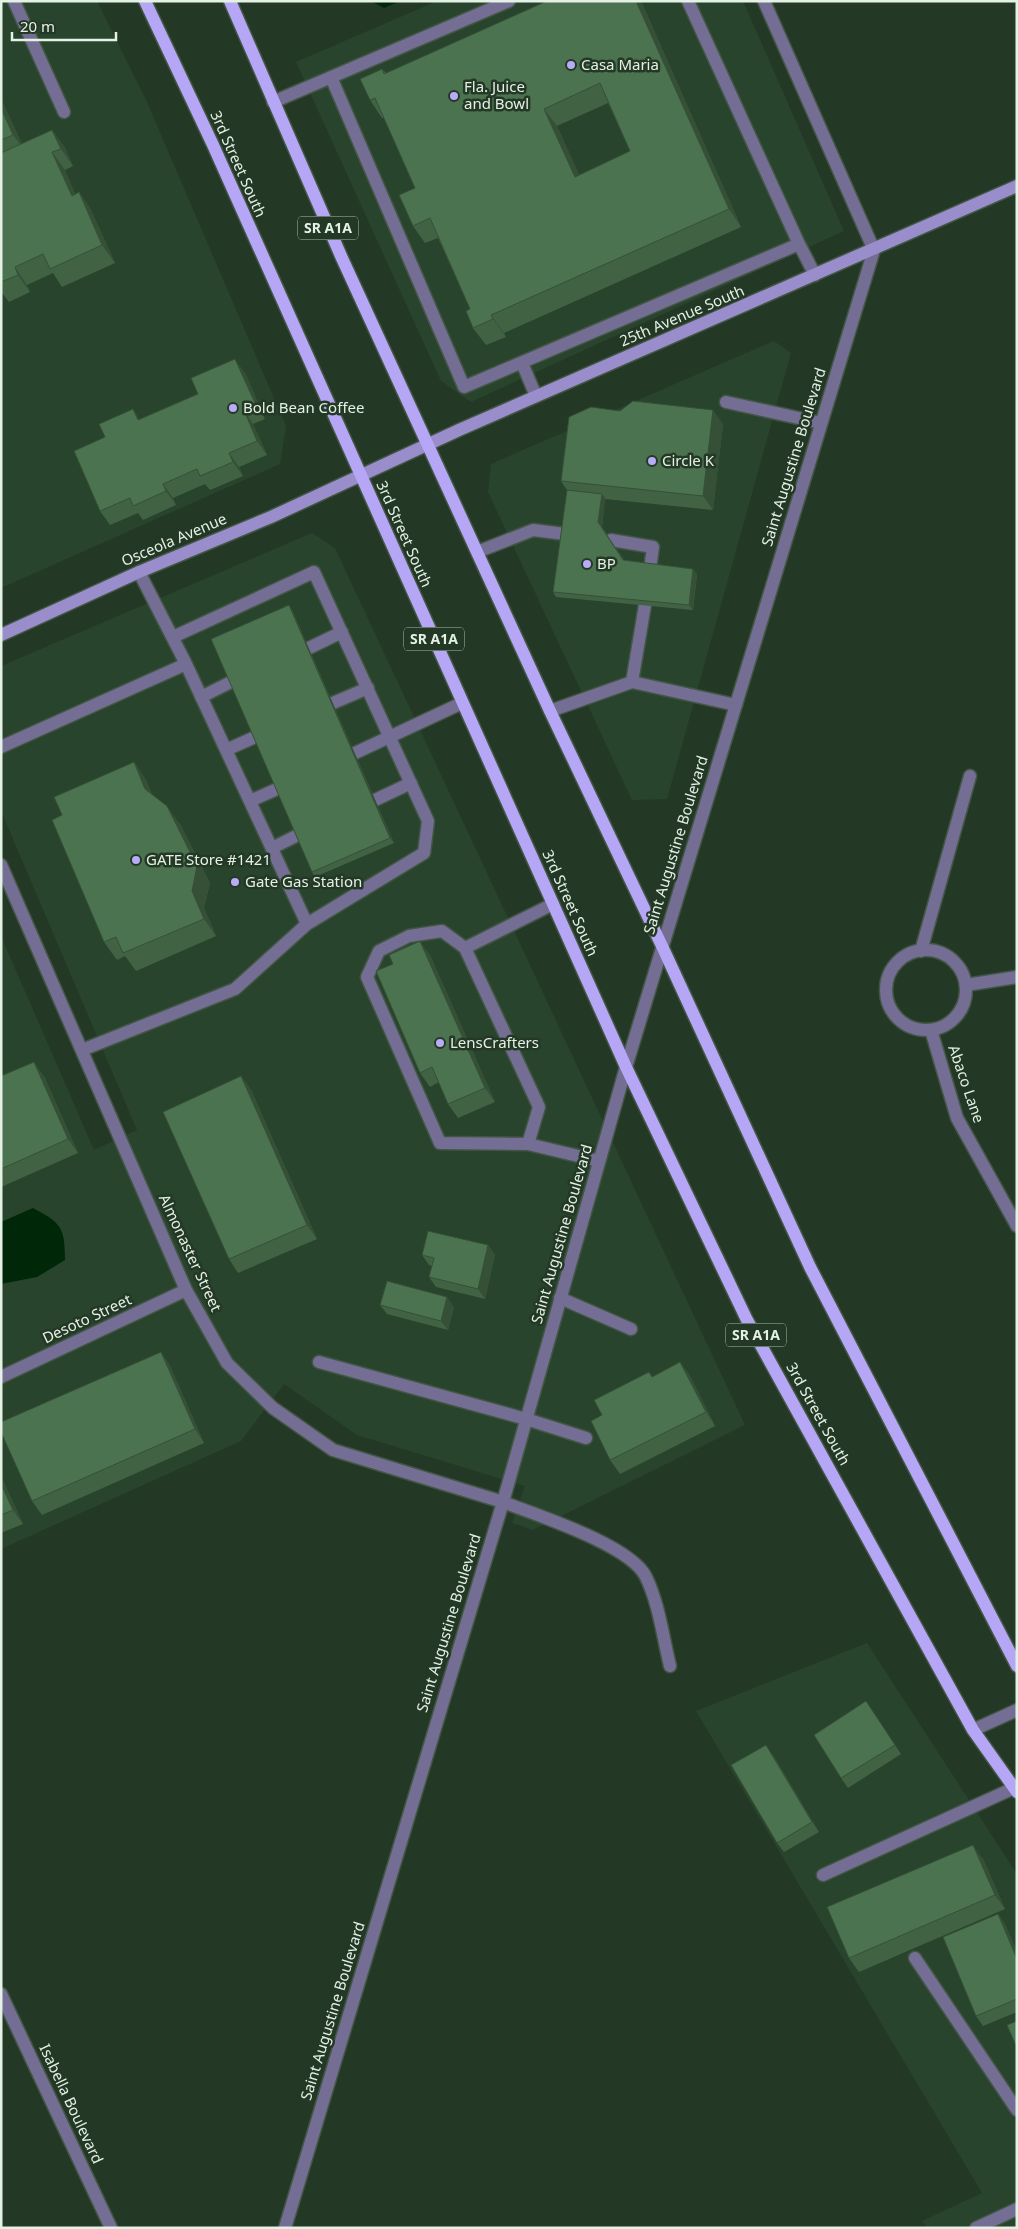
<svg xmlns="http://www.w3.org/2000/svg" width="1018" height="2229" font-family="'Noto Sans',sans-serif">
	<rect width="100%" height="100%" fill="#243826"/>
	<path fill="#29442c" d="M1 1H97L147 102 286 426 280 464 1 588Z
		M437 1H743L844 231 471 402 441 381 296 62Z
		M774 341 791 353 667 799 632 800 488 492 491 464Z
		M312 533 335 548 745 1425 533 1530 512 1523 525 1486 357 1435 284 1384 241 1441 1 1549V936L94 1150 137 1130 1 811V666Z
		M867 1643 1017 1874V2228H927L922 2221 982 2193 696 1711Z"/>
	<path fill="#002707" d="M371 1H400L384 8Z
		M33 1208C61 1223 65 1227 65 1260L37 1277 1 1284V1222Z"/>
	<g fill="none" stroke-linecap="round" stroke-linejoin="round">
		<g stroke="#435645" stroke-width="15">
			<path id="lane" d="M14 1 64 112
				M764 1 874 250
				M331 77 464 387 799 244 688 1
				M273 102 509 1
				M799 244 815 275
				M522 363 536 396
				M726 402 821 423
				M611 540 653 547 650 569
				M477 552 533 530 565 534
				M139 572 186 664 307 924
				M309 648 342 632
				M632 682 645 605
				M201 697 231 682
				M333 703 368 688
				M550 711 632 682 736 705
				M1 747 186 664
				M226 750 255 737
				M355 753 462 703
				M375 800 411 783
				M250 801 277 789
				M272 848 298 835
				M553 904 465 948 539 1107 528 1144 599 1161
				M465 948 442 931 409 936 379 951 367 977 440 1143 528 1144
				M82 1050 235 989 307 924 424 853 428 821 314 572 173 637
				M560 1298 631 1329
				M319 1362 526 1419 586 1438
				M503 1502C536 1515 631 1545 646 1577 659 1604 663 1637 670 1666
				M823 1875 1014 1788
				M915 1958 1017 2110"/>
		</g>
		<g stroke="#435645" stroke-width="15">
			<path id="street" d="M1 865 186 1290 227 1363 273 1408 333 1450 503 1502
				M886 990a40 40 0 1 1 80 0a40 40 0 1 1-80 0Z
				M921 951 970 776
				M966 985 1017 977
				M931 1030 957 1118 1017 1226
				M1 1377 186 1290
				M973 1730 1017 1710
				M1 1994 111 2228
				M285 2228 503 1502 626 1067 874 250
				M976 2228 1017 2209"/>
		</g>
		<g stroke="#435645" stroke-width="15">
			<path id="secondary" d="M1 635 139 572 271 517 459 430 1017 186"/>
		</g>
		<g stroke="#435645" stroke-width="15">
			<path id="primary" d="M145 1 213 145 626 1067 747 1320 973 1730 1017 1792
				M230 1 341 256 550 711 662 946 810 1267 1017 1666"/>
		</g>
		<use href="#lane" stroke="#746e94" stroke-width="12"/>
		<use href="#street" stroke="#746e94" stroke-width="12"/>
		<use href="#secondary" stroke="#998ecb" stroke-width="12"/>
		<use href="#primary" stroke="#b5a7f5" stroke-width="12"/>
	</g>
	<path fill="#416344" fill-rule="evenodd" d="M547 1H641L741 227 504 333 506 337 486 345 473 328 470 309 438 238 425 243 413 226 415 188 384 118H382L370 100 382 69 386 73ZM608 103 630 151 579 175 557 126Z
		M1 99 22 144 52 130 65 148 73 166 65 170 75 194 79 192 91 210 115 263 62 287 53 273 27 285 30 292 9 302 3 294 1 295Z
		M245 373 265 419 253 424 267 455 239 467 243 476 210 490 205 484 173 498 176 505 143 520 138 513 110 525 100 511 105 437 140 419Z
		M723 424 713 510 605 499 602 527 624 560 693 569 697 574 693 610 556 597 553 592 567 490 561 481Z
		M289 605 292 610 394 843 315 877 312 872Z
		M134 762 146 780 152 795 180 824 210 883 204 908 216 936 136 971 125 956 117 960 104 942 62 815Z
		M430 955 495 1102 458 1118 448 1104 439 1082 430 1087 420 1073Z
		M1 1076H44L78 1153 1 1187Z
		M241 1076 251 1090 317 1239 238 1273 229 1259Z
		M488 1245 495 1255 485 1299 436 1287 429 1277 432 1266 429 1265 422 1255Z
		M380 1305 454 1307 448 1330 387 1314Z
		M161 1352 170 1366 204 1443 42 1515 32 1501Z
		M680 1362 690 1376 715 1426 620 1474 610 1460 602 1415 649 1372 652 1377Z
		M1 1476 23 1524 1 1533Z
		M873 1711 901 1754 848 1788 841 1778Z
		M773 1755 819 1832 784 1852 777 1843Z
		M983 1859 1005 1909 859 1972 849 1958Z
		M998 1914 1005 1924 1017 1952V2012L983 2026 976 2016Z"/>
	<path fill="#355037" d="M636 1H641L741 227 729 209Z
		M1 99 26 152 13 135 1 108Z
		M544 109 557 126 588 194 575 177Z
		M52 130 65 148 73 166 61 149Z
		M52 152 65 170 84 214 72 196Z
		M79 192 91 210 115 263 102 245Z
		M15 267 27 285 30 292 18 275Z
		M491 315 504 333 506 337 493 319Z
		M235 359 245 373 265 419 256 405Z
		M133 409 142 423 138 420Z
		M244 410 253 424 267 455 257 441Z
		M713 410 723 424 713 510 703 496Z
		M229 453 239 467 243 476 233 462Z
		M163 484 173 498 176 505 166 491Z
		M602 494 605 498 602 527 598 522Z
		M693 569 697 574 693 610 689 605Z
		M289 605 292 610 394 843 390 838Z
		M134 762 146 780 158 807 145 789Z
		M167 806 180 824 210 883 204 908 216 936 204 919 192 891Z
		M420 941 430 955 495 1102 485 1088Z
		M34 1062 44 1076 78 1153 68 1139Z
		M241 1076 251 1090 317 1239 307 1225Z
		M488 1245 495 1255 485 1299 478 1289Z
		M447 1297 454 1307 448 1330 441 1321Z
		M161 1352 170 1366 204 1443 195 1429Z
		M680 1362 690 1376 715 1426 706 1412Z
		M1 1476 23 1524 13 1510 1 1484Z
		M766 1745 773 1755 819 1832 812 1822Z
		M973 1845 983 1859 1005 1909 995 1895Z
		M998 1914 1005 1924 1017 1952V1959Z"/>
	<path fill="#4c734f" stroke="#355037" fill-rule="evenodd" d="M547 1H636L729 209 491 315 493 319 473 328 466 311 470 309 430 218 413 226 399 195 415 188 375 98 370 100 360 79 382 69 384 74ZM600 83 630 151 575 177 544 109Z
		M1 108 13 135 1 140Z
		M52 130 61 149 52 152 72 196 79 192 102 245 50 269 43 254 15 267 18 275 1 282V153Z
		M235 359 256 405 244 410 257 441 229 453 233 462 200 476 197 469 163 484 166 491 133 506 130 498 100 511 74 451 105 437 99 424 133 409 138 420 198 394 191 378Z
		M633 401 713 410 703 496 561 481 569 417 591 407 620 411Z
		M567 490 602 494 598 522 623 560 693 569 689 605 553 592Z
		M289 605 390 838 312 872 211 639Z
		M134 762 145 789 167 806 197 866 192 891 204 919 123 953 116 937 104 942 52 820 62 815 54 797Z
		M420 941 485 1088 448 1104 432 1067 420 1073 376 971 393 964 389 955Z
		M34 1062 68 1139 1 1169V1076Z
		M241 1076 307 1225 229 1259 163 1112Z
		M428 1231 488 1245 478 1289 429 1277 434 1258 422 1255Z
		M387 1281 447 1297 441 1321 380 1305Z
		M161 1352 195 1429 32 1501 1 1432V1422Z
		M680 1362 706 1412 610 1460 591 1421 602 1415 594 1400 649 1372 652 1377Z
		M1 1484 13 1510 1 1515Z
		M866 1701 895 1745 841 1778 814 1735Z
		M766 1745 812 1822 777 1843 731 1765Z
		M973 1845 995 1895 849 1958 827 1907Z
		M998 1914 1017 1959V1999L976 2016 943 1937Z
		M1017 2021V2048L1007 2025Z"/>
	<g fill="#b8abf7" stroke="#243826" stroke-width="2">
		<circle cx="571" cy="65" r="5"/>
		<circle cx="454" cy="96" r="5"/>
		<circle cx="233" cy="408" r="5"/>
		<circle cx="652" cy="461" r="5"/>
		<circle cx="587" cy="564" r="5"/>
		<circle cx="136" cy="860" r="5"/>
		<circle cx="235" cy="882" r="5"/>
		<circle cx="440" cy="1043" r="5"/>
	</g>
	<g text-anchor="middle" stroke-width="5" stroke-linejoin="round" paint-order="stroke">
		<g fill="#243826" stroke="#aabaac" stroke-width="1">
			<rect x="298" y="216.5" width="60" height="23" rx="4"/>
			<rect x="404" y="627.5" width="60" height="23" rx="4"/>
			<rect x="726" y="1323.5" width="60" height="23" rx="4"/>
		</g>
		<g font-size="14" font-weight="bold" fill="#e4f1e5">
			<text x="328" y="233">SR A1A</text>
			<text x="434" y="644">SR A1A</text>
			<text x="756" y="1340">SR A1A</text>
		</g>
		<g font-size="15" fill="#e4f1e5" stroke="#243826" text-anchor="start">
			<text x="581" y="70">Casa Maria</text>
			<text x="464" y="92">Fla. Juice<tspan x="464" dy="17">and Bowl</tspan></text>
			<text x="243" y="413">Bold Bean Coffee</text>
			<text x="662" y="466">Circle K</text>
			<text x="597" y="569">BP</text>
			<text x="146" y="865">GATE Store #1421</text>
			<text x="245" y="887">Gate Gas Station</text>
			<text x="450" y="1048">LensCrafters</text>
		</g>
		<g font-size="15" fill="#e4f1e5" stroke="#243826">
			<text transform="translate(238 164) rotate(66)" y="5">3rd Street South</text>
			<text transform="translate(682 316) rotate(-23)" y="5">25th Avenue South</text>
			<text transform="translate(794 457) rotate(-73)" y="5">Saint Augustine Boulevard</text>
			<text transform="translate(404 534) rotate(66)" y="5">3rd Street South</text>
			<text transform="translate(174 540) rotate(-23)" y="5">Osceola Avenue</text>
			<text transform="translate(676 845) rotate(-73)" y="5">Saint Augustine Boulevard</text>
			<text transform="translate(570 903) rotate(66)" y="5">3rd Street South</text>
			<text transform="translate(966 1084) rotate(71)" y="5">Abaco Lane</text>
			<text transform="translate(562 1234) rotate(-74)" y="5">Saint Augustine Boulevard</text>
			<text transform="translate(190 1253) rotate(65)" y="5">Almonaster Street</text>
			<text transform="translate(87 1319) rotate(-25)" y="5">Desoto Street</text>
			<text transform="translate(818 1414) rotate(61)" y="5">3rd Street South</text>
			<text transform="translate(449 1623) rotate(-73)" y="5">Saint Augustine Boulevard</text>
			<text transform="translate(333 2011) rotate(-73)" y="5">Saint Augustine Boulevard</text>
			<text transform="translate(71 2104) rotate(65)" y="5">Isabella Boulevard</text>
		</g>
	</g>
	<rect width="1018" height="2229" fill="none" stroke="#e4f1e5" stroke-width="5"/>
	<path d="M12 32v8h104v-8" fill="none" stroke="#e4f1e5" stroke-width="2.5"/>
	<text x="20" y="32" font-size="15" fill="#e4f1e5" stroke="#243826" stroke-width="4" paint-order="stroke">20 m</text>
</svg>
